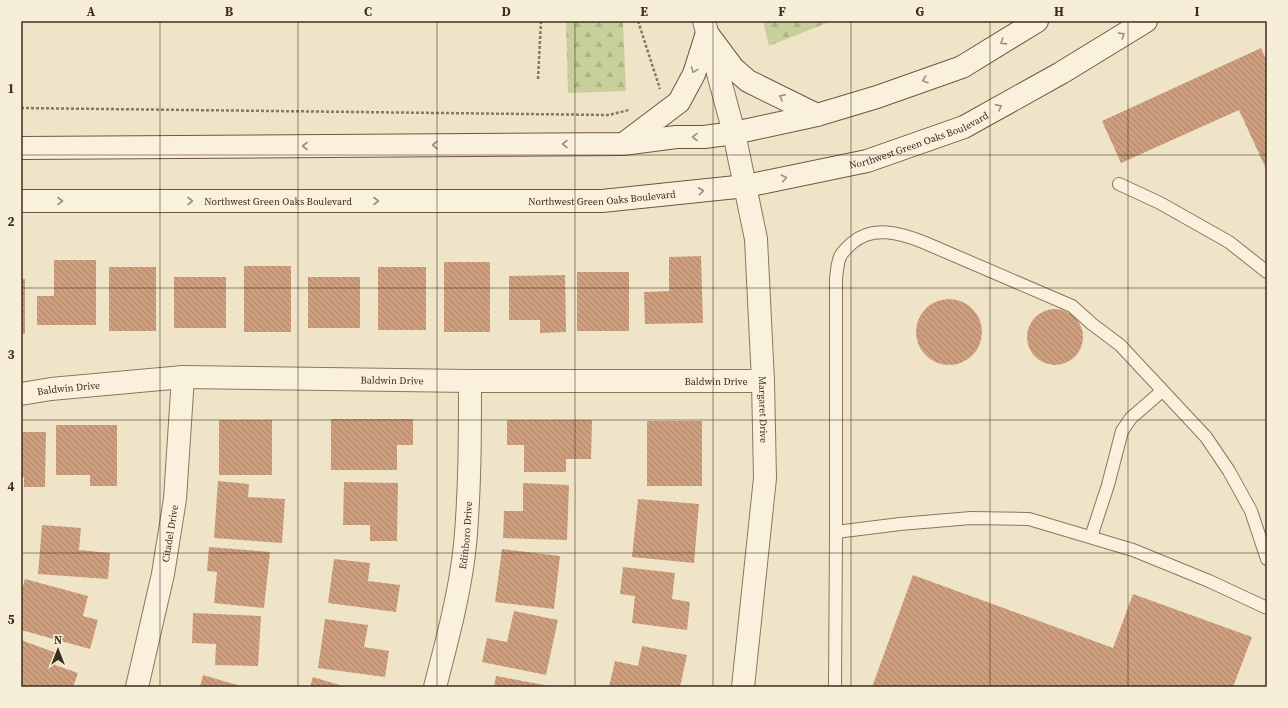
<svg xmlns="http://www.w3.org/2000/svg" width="1288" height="708" font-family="'Source Serif 4',serif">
	<defs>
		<pattern id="forest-firs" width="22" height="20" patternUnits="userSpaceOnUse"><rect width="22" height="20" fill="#c9cf9b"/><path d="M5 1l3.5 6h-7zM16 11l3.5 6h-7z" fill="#aeb285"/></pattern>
		<pattern id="building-back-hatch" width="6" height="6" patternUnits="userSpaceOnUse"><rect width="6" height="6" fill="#cf9f7d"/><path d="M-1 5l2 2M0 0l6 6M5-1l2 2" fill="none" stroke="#a98266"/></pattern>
	</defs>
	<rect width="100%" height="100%" fill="#f0e4c8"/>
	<path fill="url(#forest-firs)" d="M566 21H623L626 91 568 93Z
		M763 21H832L769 46Z"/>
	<path fill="url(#building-back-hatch)" d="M1261 48 1267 61V171L1239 110 1121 163 1102 121Z
		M701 256 703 323 645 324 644 292 669 291V257Z
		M54 260H96V325H37V296H54Z
		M444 262H490V332H444Z
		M244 266H291V332H244Z
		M109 267H156V331H109Z
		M378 267H426V330H378Z
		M577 272H629V331H577Z
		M565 275 566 332 540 333V320H509V276Z
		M174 277H226V328H174Z
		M308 277H360V328H308Z
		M21 279H25V334H21Z
		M916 332a33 33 0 1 1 66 0a33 33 0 1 1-66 0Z
		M1027 337a28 28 0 1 1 56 0a28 28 0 1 1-56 0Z
		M331 419H413V445H397V470H331Z
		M219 420H272V475H219Z
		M507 420H592L591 459H566V472H524V445H507Z
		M647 421H702V486H647Z
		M56 425H117V486H90V475H56Z
		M21 432H46L45 487H24V477H21Z
		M218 481 249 484 248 497 285 499 282 543 214 538Z
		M344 482 398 483 397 541H370V525H343Z
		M523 483 569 485 567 540 503 538 504 511H523Z
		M638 499 699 504 694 563 632 557Z
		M42 525 81 528 79 550 110 553 108 579 38 574Z
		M209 547 270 552 264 608 214 603 217 572 207 571Z
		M502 549 560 556 554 609 495 602Z
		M334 559 370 563 368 581 400 585 396 612 328 603Z
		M623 567 675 573 672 599 690 602 687 630 632 623 635 596 620 594Z
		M913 575 1113 648 1133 594 1252 637 1233 687H872Z
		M25 579 88 596 83 616 98 620 90 649 21 630V593Z
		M514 611 558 620 546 675 482 662 487 638 507 642Z
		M193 613 261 616 258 666 215 665 216 644 192 643Z
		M325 619 368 625 364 647 389 651 385 677 318 668Z
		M21 640 59 654 55 665 78 673 73 687H21Z
		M642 646 687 655 680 687H609L615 661 638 666Z
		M203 675 244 687H200Z
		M496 676 550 686V687H494Z
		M313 677 346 687H310Z"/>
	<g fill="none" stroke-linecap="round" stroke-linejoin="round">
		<g stroke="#8d765c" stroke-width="14">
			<path id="service" d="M1119 184 1160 203 1229 242 1267 272
				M836 532V279C837 272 837 264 840 257 842 252 848 247 852 243 873 225 900 233 923 242L1072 306 1092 324 1120 345 1206 437 1229 471 1251 511 1267 559
				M1091 537 1108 485 1122 431 1131 418 1162 391
				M835 687 836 532 900 524 971 518 1029 519 1133 550 1209 581 1267 608"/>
		</g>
		<g stroke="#8d765c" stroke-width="24">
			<g id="minor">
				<path id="s1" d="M704 21 734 133 756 239 763 381 765 478 743 687"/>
				<path id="s2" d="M21 394 51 389 183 377 470 381H763"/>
				<path id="s3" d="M137 687 163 574 175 499 183 377"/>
				<path id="s4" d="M435 687C447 641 460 593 465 545 470 490 470 436 470 381"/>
			</g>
		</g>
		<g stroke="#6f573f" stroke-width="24">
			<g id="secondary">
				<path d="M707 33 733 68 748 81 817 115"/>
				<path d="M626 142 679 102 694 74 707 33"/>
				<path d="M21 148 623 144 676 137H704L734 133 817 115 877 97 962 67 1037 21"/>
				<path id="s5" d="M21 201H602L746 186 867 161 964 127 1061 73 1146 21"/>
			</g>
		</g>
		<path stroke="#8d765c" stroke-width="2.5" stroke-dasharray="3 2" stroke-linecap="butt" d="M638 21 660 89
			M538 79 541 21
			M21 108 609 115 629 110"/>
		<use href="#service" stroke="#faf1dc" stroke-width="12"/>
		<use href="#minor" stroke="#faf1dc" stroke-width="22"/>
		<use href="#secondary" stroke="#faf1dc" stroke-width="22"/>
	</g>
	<defs><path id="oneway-chevron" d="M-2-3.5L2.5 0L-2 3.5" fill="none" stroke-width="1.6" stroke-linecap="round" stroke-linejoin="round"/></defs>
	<g stroke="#9c907e">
		<use href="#oneway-chevron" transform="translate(1122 35) rotate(-32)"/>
		<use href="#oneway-chevron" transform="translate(1003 42) rotate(148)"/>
		<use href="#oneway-chevron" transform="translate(694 70) rotate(111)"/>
		<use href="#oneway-chevron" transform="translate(925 80) rotate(161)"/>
		<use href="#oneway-chevron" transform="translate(782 97) rotate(-153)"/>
		<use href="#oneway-chevron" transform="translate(999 107) rotate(-29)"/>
		<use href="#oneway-chevron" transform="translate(695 137) rotate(180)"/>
		<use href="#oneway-chevron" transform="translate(565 144) rotate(180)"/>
		<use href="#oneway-chevron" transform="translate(435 145) rotate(180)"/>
		<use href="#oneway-chevron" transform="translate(305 146) rotate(180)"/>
		<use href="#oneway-chevron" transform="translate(784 178) rotate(-12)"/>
		<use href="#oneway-chevron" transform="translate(701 191) rotate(-6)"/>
		<use href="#oneway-chevron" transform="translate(60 201)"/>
		<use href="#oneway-chevron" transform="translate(190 201)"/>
		<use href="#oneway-chevron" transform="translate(376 201)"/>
	</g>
	<path fill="none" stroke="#3d2e20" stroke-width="1" stroke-opacity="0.55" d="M160 21V687M298 21V687M437 21V687M575 21V687M713 21V687M851 21V687M990 21V687M1128 21V687M21 155H1267M21 288H1267M21 420H1267M21 553H1267"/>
	<g text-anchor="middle" stroke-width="3" stroke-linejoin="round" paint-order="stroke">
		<g font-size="10" fill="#3d2e20" stroke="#f7eed8">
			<text dy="4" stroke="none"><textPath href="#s5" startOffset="905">Northwest Green Oaks Boulevard</textPath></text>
			<text dy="4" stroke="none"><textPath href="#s5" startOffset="581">Northwest Green Oaks Boulevard</textPath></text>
			<text dy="4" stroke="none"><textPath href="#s5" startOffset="257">Northwest Green Oaks Boulevard</textPath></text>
			<text dy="4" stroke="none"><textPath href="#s2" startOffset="372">Baldwin Drive</textPath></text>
			<text dy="4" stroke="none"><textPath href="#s2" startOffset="696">Baldwin Drive</textPath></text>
			<text dy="4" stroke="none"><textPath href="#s2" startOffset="48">Baldwin Drive</textPath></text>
			<text dy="4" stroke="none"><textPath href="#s1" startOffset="395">Margaret Drive</textPath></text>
			<text dy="4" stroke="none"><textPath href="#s3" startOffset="157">Citadel Drive</textPath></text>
			<text dy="4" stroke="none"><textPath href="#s4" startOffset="155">Edinboro Drive</textPath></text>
		</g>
	</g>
	<rect width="1288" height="708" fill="none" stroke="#f7eed8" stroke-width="44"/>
	<g transform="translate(58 650)" stroke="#f7eed8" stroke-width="3" paint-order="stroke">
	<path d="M0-3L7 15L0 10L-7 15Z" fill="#3d2e20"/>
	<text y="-6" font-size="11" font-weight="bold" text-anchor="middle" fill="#3d2e20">N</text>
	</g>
	<rect x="22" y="22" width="1244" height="664" fill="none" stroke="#3d2e20" stroke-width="1.5"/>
	<g font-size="13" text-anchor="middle" font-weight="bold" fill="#3d2e20">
		<text x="91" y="16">A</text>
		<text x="229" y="16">B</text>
		<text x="368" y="16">C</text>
		<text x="506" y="16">D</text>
		<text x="644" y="16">E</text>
		<text x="782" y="16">F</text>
		<text x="920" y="16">G</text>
		<text x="1059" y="16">H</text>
		<text x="1197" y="16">I</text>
		<text x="11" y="93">1</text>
		<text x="11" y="226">2</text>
		<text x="11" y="359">3</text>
		<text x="11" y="491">4</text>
		<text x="11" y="624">5</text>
	</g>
</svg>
